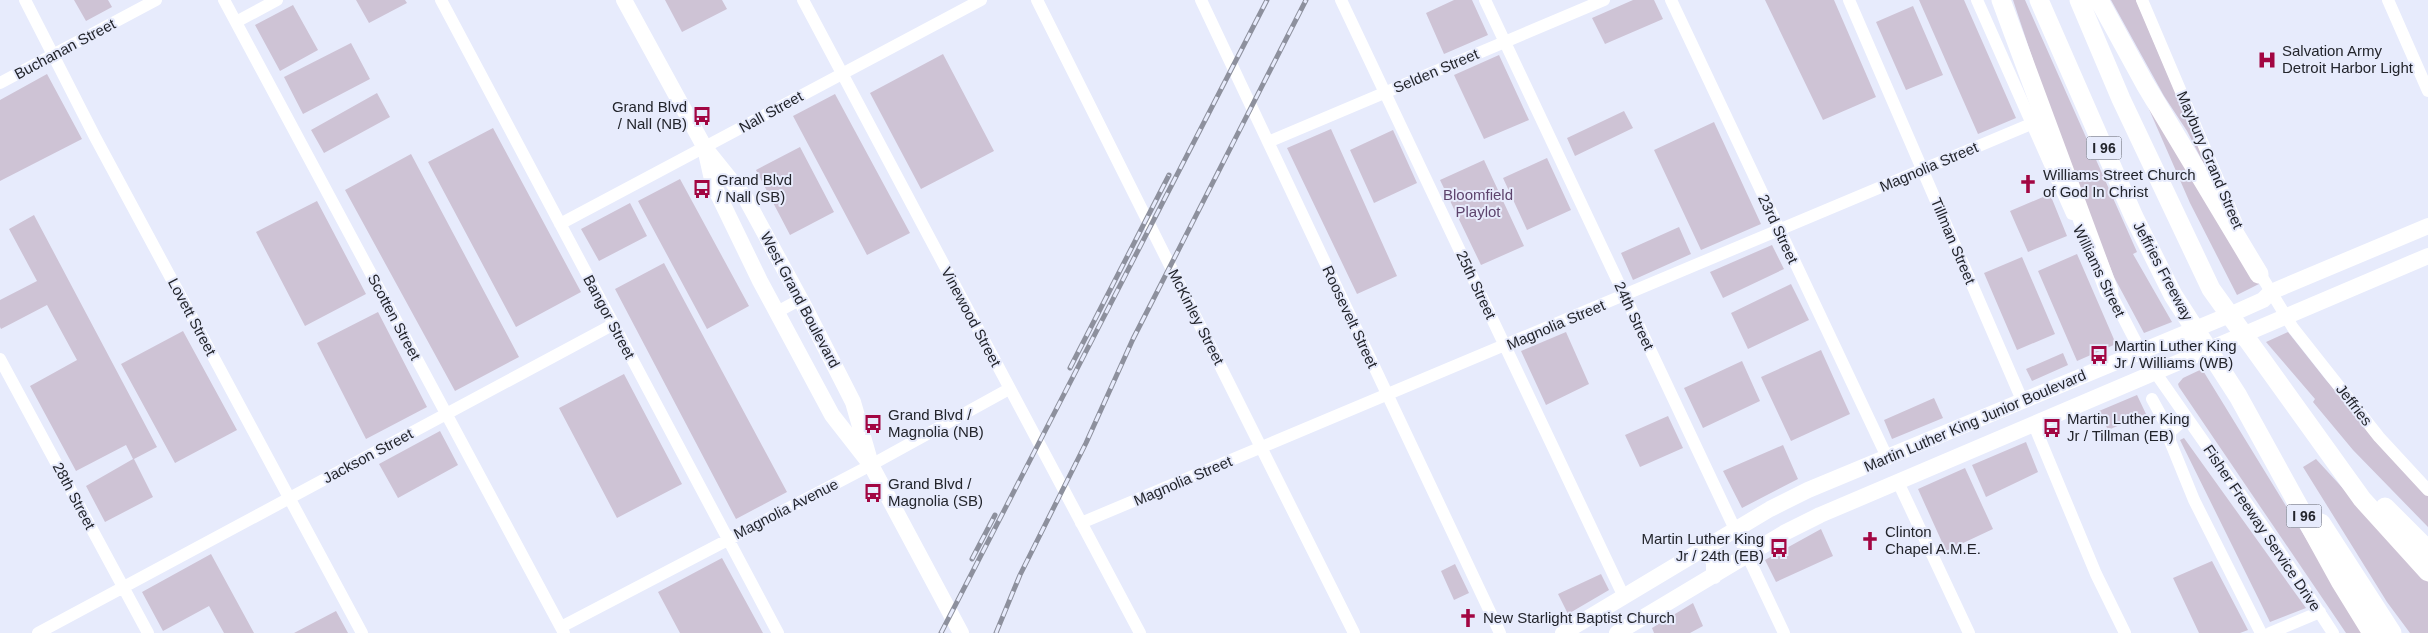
<svg xmlns="http://www.w3.org/2000/svg" width="2428" height="633" font-family="Helvetica,sans-serif">
	<rect width="100%" height="100%" fill="#e7ebfc"/>
	<path fill="#cec3d5" d="M74 0H108L112 7 86 21Z
		M356 0H405L407 3 369 23Z
		M665 0H722L727 9 682 32Z
		M1454 0H1472L1488 35 1444 54 1426 13Z
		M1633 0H1654L1663 19 1605 44 1592 18Z
		M1765 0H1834L1876 97 1823 120Z
		M1919 0H1964L2016 118 1978 134Z
		M2013 0H2025L2137 252 2133 254 2172 322 2144 333 2114 277 2093 224 2046 99Z
		M2111 0H2136L2217 190 2187 131 2164 96Z
		M293 5 318 50 280 71 255 25Z
		M1913 6 1943 75 1906 90 1876 22Z
		M351 43 370 79 303 114 284 77Z
		M943 54 994 151 921 189 870 93Z
		M1499 55 1529 120 1484 139 1454 75Z
		M47 74 82 139 0 181V100Z
		M2138 84 2248 261 2259 284 2237 295 2190 203Z
		M377 93 390 117 324 153 311 130Z
		M835 94 910 233 867 255 793 116Z
		M1624 111 1633 128 1575 156 1567 138Z
		M1714 122 1761 224 1701 250 1654 150Z
		M493 128 581 292 516 327 428 162Z
		M1331 129 1397 276 1357 294 1287 148Z
		M1393 130 1417 183 1374 203 1350 150Z
		M800 147 834 212 790 235 756 170Z
		M411 154 519 357 455 391 345 190Z
		M1547 158 1571 210 1527 230 1503 178Z
		M1484 160 1524 246 1481 265 1440 180Z
		M680 179 749 306 707 329 638 201Z
		M2050 194 2067 236 2028 252 2010 211Z
		M317 201 366 294 305 326 256 232Z
		M630 203 647 236 599 261 581 229Z
		M34 215 157 447 134 459 153 497 105 522 86 486 133 459 126 445 76 471 30 386 77 360 47 305 1 329 0 327V300L37 281 9 229Z
		M1679 227 1691 254 1633 280 1621 253Z
		M1772 245 1784 269 1723 298 1710 272Z
		M2077 254 2116 344 2077 361 2038 271Z
		M2022 257 2055 334 2017 350 1984 273Z
		M664 263 787 492 736 519 615 289Z
		M1791 284 1809 320 1748 349 1731 313Z
		M378 312 427 407 366 439 317 343Z
		M183 331 237 430 175 463 121 364Z
		M1566 332 1589 384 1546 405 1521 351Z
		M2288 332 2326 380 2428 496V527L2353 450 2313 402 2315 399 2266 342Z
		M1821 350 1850 414 1791 441 1761 377Z
		M2063 353 2068 365 2032 381 2026 369Z
		M1742 361 1760 401 1703 428 1684 388Z
		M2202 369 2364 633H2346L2179 387 2178 384 2183 378Z
		M624 374 682 484 617 518 559 408Z
		M2137 395 2146 414 2108 430 2099 411Z
		M1934 398 1943 418 1892 439 1884 420Z
		M1668 416 1683 448 1640 467 1625 435Z
		M440 431 458 465 398 498 379 464Z
		M2184 438 2306 608 2270 622 2180 440Z
		M2026 442 2038 472 1986 497 1972 465Z
		M1783 445 1798 479 1742 508 1723 471Z
		M2316 459 2428 581V633H2410L2387 602 2303 467Z
		M1965 468 1993 529 1946 551 1918 489Z
		M1821 529 1833 556 1776 582 1765 560Z
		M211 554 254 633H224L209 606 163 631 142 592Z
		M722 558 763 633H680L658 592Z
		M2212 561 2248 630 2240 633H2199L2173 578Z
		M1455 564 1469 593 1454 600 1441 571Z
		M1601 574 1609 590 1568 614 1558 594Z
		M1693 603 1703 626 1690 633H1654L1652 628Z
		M336 611 348 633H294Z"/>
	<g fill="none" stroke-linecap="round" stroke-linejoin="round">
		<path stroke="#fff" stroke-width="12" d="M25 0 95 137 362 633
			M224 0 564 633
			M441 0 778 633
			M803 0 1140 633
			M1037 0 1354 633
			M1201 0 1500 633
			M1341 0 1624 597
			M1485 0 1784 633
			M1671 0 1887 457
			M1849 0 2022 400
			M1977 0 2072 214
			M2142 0 2238 226
			M2388 0 2428 91
			M236 22 277 0
			M0 83 156 0
			M1268 142 1604 0
			M560 224 981 0
			M2256 267 2293 328 2379 437 2428 490
			M2106 284 2141 352 2267 532 2333 633
			M777 312 801 299
			M0 359 148 633
			M2152 399 2170 432
			M2186 418 2170 432V441L2194 500 2261 633
			M2034 425 2096 574 2125 633
			M1898 482 1969 633
			M1081 523 2031 124
			M561 627 871 465 1009 389
			M38 633 614 324
			M2270 633 2320 612"/>
		<path stroke="#fff" stroke-width="16" d="M624 0 705 148 746 199 802 302 853 402 870 461
			M705 148 713 184 760 281 832 415 871 465 961 633
			M1700 551 1714 559V576
			M1563 633 1770 509 1808 490 2234 313 2263 300 2271 292 2428 226
			M1617 633 1784 533 1820 515 2428 256"/>
		<path stroke="#fff" stroke-width="19" d="M2001 0 2109 291
			M2039 0 2134 217 2173 295 2238 396 2340 581 2372 633
			M2079 0 2121 99 2211 289 2362 499 2428 572
			M2099 0 2145 84 2259 274
			M2385 507 2428 550
			M2321 523 2392 633"/>
		<g stroke="#8d909d" stroke-width="5">
			<path id="rail" d="M1070 368 1169 175
				M972 559 995 515
				M941 633 1267 0
				M996 633 1020 575 1086 443 1133 339 1306 0"/>
		</g>
		<use href="#rail" stroke="#e7ebfc" stroke-width="3" stroke-dasharray="9" stroke-linecap="butt"/>
	</g>
	<defs>
		<g id="hospital-bare" transform="scale(1.5)"><path d="M-5-5h3v3.5h4V-5h3V5h-3V1.5h-4V5h-3Z" fill="#a20642" stroke="#e7ebfc" stroke-width="2.5" paint-order="stroke"/></g>
		<g id="bus-bare" transform="scale(1.5)"><path d="M-5-6H5V4H4V6H2V4H-2V6H-4V4H-5ZM-3.5-4V0h7V-4ZM-3.5 1.2v1.5H-2V1.2ZM2 1.2v1.5H3.5V1.2Z" fill="#a20642" stroke="#e7ebfc" stroke-width="2.5" paint-order="stroke"/></g>
		<g id="church-bare" transform="scale(1.5)"><path d="M-1.2-6h2.4v3.5h3.3v2.4h-3.3V6h-2.4V-.1h-3.3v-2.4h3.3Z" fill="#a20642" stroke="#e7ebfc" stroke-width="2.5" paint-order="stroke"/></g>
	</defs>
	<g fill-rule="evenodd">
		<use href="#hospital-bare" x="2267" y="60"/>
		<use href="#bus-bare" x="702" y="116"/>
		<use href="#church-bare" x="2028" y="184"/>
		<use href="#bus-bare" x="702" y="189"/>
		<use href="#bus-bare" x="2099" y="355"/>
		<use href="#bus-bare" x="873" y="424"/>
		<use href="#bus-bare" x="2052" y="428"/>
		<use href="#bus-bare" x="873" y="493"/>
		<use href="#church-bare" x="1870" y="541"/>
		<use href="#bus-bare" x="1779" y="548"/>
		<use href="#church-bare" x="1468" y="618"/>
	</g>
	<g text-anchor="middle" stroke-width="4" stroke-linejoin="round" paint-order="stroke">
		<g fill="#e7ebfc" stroke="#5e606a" stroke-width="1">
			<rect x="2086.5" y="136.5" width="35" height="23" rx="4"/>
			<rect x="2286.5" y="504.5" width="35" height="23" rx="4"/>
		</g>
		<g font-size="14" font-weight="bold" fill="#23252c">
			<text x="2104" y="153">I 96</text>
			<text x="2304" y="521">I 96</text>
		</g>
		<g font-size="15" fill="#23252c" stroke="#e7ebfc">
			<text transform="translate(65 49) rotate(-28)" y="5">Buchanan Street</text>
			<text transform="translate(1436 71) rotate(-23)" y="5">Selden Street</text>
			<text transform="translate(771 112) rotate(-29)" y="5">Nall Street</text>
			<text transform="translate(2210 160) rotate(67)" y="5">Maybury Grand Street</text>
			<text transform="translate(1929 167) rotate(-23)" y="5">Magnolia Street</text>
			<text transform="translate(1778 229) rotate(65)" y="5">23rd Street</text>
			<text transform="translate(1953 241) rotate(67)" y="5">Tillman Street</text>
			<text transform="translate(2099 271) rotate(64)" y="5">Williams Street</text>
			<text transform="translate(2163 271) rotate(62)" y="5">Jeffries Freeway</text>
			<text transform="translate(1476 285) rotate(65)" y="5">25th Street</text>
			<text transform="translate(800 300) rotate(62)" y="5">West Grand Boulevard</text>
			<text transform="translate(1634 316) rotate(65)" y="5">24th Street</text>
			<text transform="translate(192 317) rotate(62)" y="5">Lovett Street</text>
			<text transform="translate(394 317) rotate(62)" y="5">Scotten Street</text>
			<text transform="translate(609 317) rotate(62)" y="5">Bangor Street</text>
			<text transform="translate(971 317) rotate(62)" y="5">Vinewood Street</text>
			<text transform="translate(1196 317) rotate(63)" y="5">McKinley Street</text>
			<text transform="translate(1350 317) rotate(65)" y="5">Roosevelt Street</text>
			<text transform="translate(1556 325) rotate(-23)" y="5">Magnolia Street</text>
			<text transform="translate(2354 405) rotate(52)" y="5">Jeffries</text>
			<text transform="translate(1975 421) rotate(-23)" y="5">Martin Luther King Junior Boulevard</text>
			<text transform="translate(368 456) rotate(-28)" y="5">Jackson Street</text>
			<text transform="translate(1183 481) rotate(-23)" y="5">Magnolia Street</text>
			<text transform="translate(74 496) rotate(62)" y="5">28th Street</text>
			<text transform="translate(786 509) rotate(-27)" y="5">Magnolia Avenue</text>
			<text transform="translate(2262 528) rotate(56)" y="5">Fisher Freeway Service Drive</text>
		</g>
		<g font-size="15" fill="#23252c" stroke="#e7ebfc" text-anchor="start">
			<text x="2282" y="56">Salvation Army<tspan x="2282" dy="17">Detroit Harbor Light</tspan></text>
			<text x="687" y="112" text-anchor="end">Grand Blvd<tspan x="687" dy="17">/ Nall (NB)</tspan></text>
			<text x="2043" y="180">Williams Street Church<tspan x="2043" dy="17">of God In Christ</tspan></text>
			<text x="717" y="185">Grand Blvd<tspan x="717" dy="17">/ Nall (SB)</tspan></text>
			<text x="2114" y="351">Martin Luther King<tspan x="2114" dy="17">Jr / Williams (WB)</tspan></text>
			<text x="888" y="420">Grand Blvd /<tspan x="888" dy="17">Magnolia (NB)</tspan></text>
			<text x="2067" y="424">Martin Luther King<tspan x="2067" dy="17">Jr / Tillman (EB)</tspan></text>
			<text x="888" y="489">Grand Blvd /<tspan x="888" dy="17">Magnolia (SB)</tspan></text>
			<text x="1885" y="537">Clinton<tspan x="1885" dy="17">Chapel A.M.E.</tspan></text>
			<text x="1764" y="544" text-anchor="end">Martin Luther King<tspan x="1764" dy="17">Jr / 24th (EB)</tspan></text>
			<text x="1483" y="623">New Starlight Baptist Church</text>
		</g>
		<g font-size="15" fill="#5e446d" stroke="#e7ebfc">
			<text x="1478" y="200">Bloomfield<tspan x="1478" dy="17">Playlot</tspan></text>
		</g>
	</g>
</svg>
